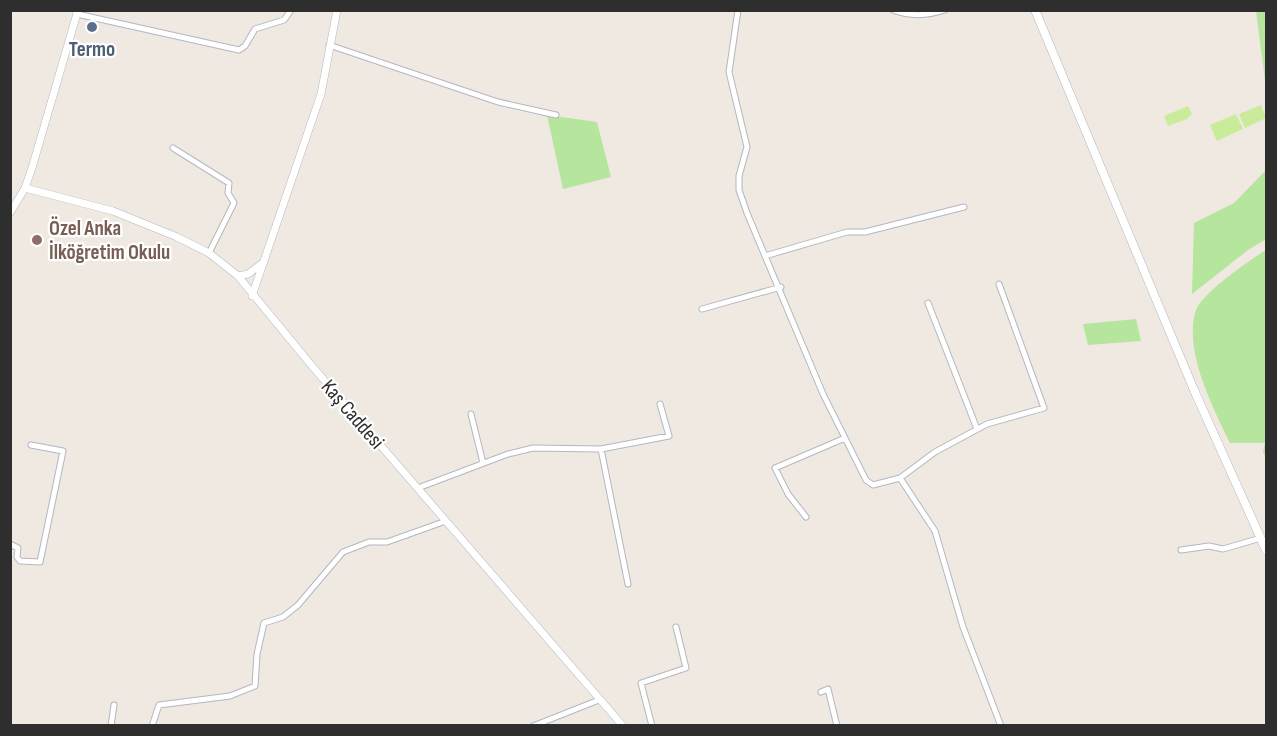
<svg xmlns="http://www.w3.org/2000/svg" width="1277" height="736" font-family="'Sofia Sans Condensed',sans-serif">
	<rect width="100%" height="100%" fill="#efe9e1"/>
	<path fill="#b6e59e" d="M1256 11H1266V88Z
		M547 115 597 122 611 177 563 189Z
		M1266 170V239L1248 250 1192 294 1194 223 1234 203Z
		M1266 250V458L1263 452 1265 443H1230C1213 408 1183 350 1196 310 1202 293 1250 260 1266 250Z
		M1136 319 1141 341 1088 345 1083 324Z"/>
	<path fill="#c9ec9a" d="M1261 105 1266 118 1245 128 1239 114Z
		M1188 106 1192 114 1187 119 1168 126 1164 116Z
		M1236 114 1243 129 1217 141 1210 125Z"/>
	<g fill="none" stroke-linecap="round" stroke-linejoin="round">
		<g stroke="#b4b7c1" stroke-width="7">
			<path id="minor" d="M738 10 729 72 747 147 739 176V190L747 213 823 394 866 480 873 485 900 478 935 531 963 627 1001 726
				M893 10C911 17 927 16 945 10
				M77 14 239 50 245 46 255 29 284 20 291 10
				M329 45 498 102 556 115
				M173 148 229 183 228 193 234 203 209 253
				M765 256 847 232H865L964 207
				M928 303 977 429
				M702 309 781 287
				M471 414 483 463
				M601 449 628 584
				M900 478 935 452 987 424 1044 408 999 284
				M418 488 508 454 533 448 601 449 669 436 660 404
				M806 517 788 494 775 468 845 438
				M10 544 18 548 17 557 20 561 40 562 63 451 31 445
				M1181 550 1209 546 1223 549 1261 538
				M821 692 828 689 837 726
				M111 726 114 705
				M152 726 159 705 230 696 255 686 257 654 264 623 283 617 298 605 343 552 369 542H387L446 521
				M533 726 599 700
				M652 726 641 683 686 668 676 627"/>
		</g>
		<g stroke="#b4b7c1" stroke-width="8">
			<path id="tertiary" d="M25 188 113 211 177 237 209 253 238 276 312 366 623 726
				M10 213 25 188 32 168 78 10
				M238 276 248 274 264 262
				M252 296 321 94 337 10"/>
		</g>
		<g stroke="#b4b7c1" stroke-width="9">
			<path id="secondary" d="M1035 10 1194 390 1266 550"/>
		</g>
		<use href="#minor" stroke="#fff" stroke-width="5"/>
		<use href="#tertiary" stroke="#fff" stroke-width="7"/>
		<use href="#secondary" stroke="#fff" stroke-width="8"/>
	</g>
	<circle fill="#5c6f8a" stroke="#fff" stroke-width="2" cx="92" cy="27" r="6"/>
	<circle fill="#8d6e63" stroke="#fff" stroke-width="2" cx="37" cy="240" r="6"/>
	<g text-anchor="middle" stroke-width="4.5" stroke-linejoin="round" paint-order="stroke">
		<g font-size="21" font-weight="bold" fill="#4e5e75" stroke="#fff">
			<text x="92" y="56">Termo</text>
		</g>
		<g font-size="21" font-weight="bold" fill="#785e54" stroke="#fff" text-anchor="start">
			<text x="49" y="235">Özel Anka<tspan x="49" dy="24">İlköğretim Okulu</tspan></text>
		</g>
		<g font-size="21" fill="#2e2e2e" stroke="#fff">
			<text transform="translate(353 414) rotate(49)" y="7">Kaş Caddesi</text>
		</g>
	</g>
	<rect width="1277" height="736" fill="none" stroke="#2e2e2e" stroke-width="24"/>
</svg>
